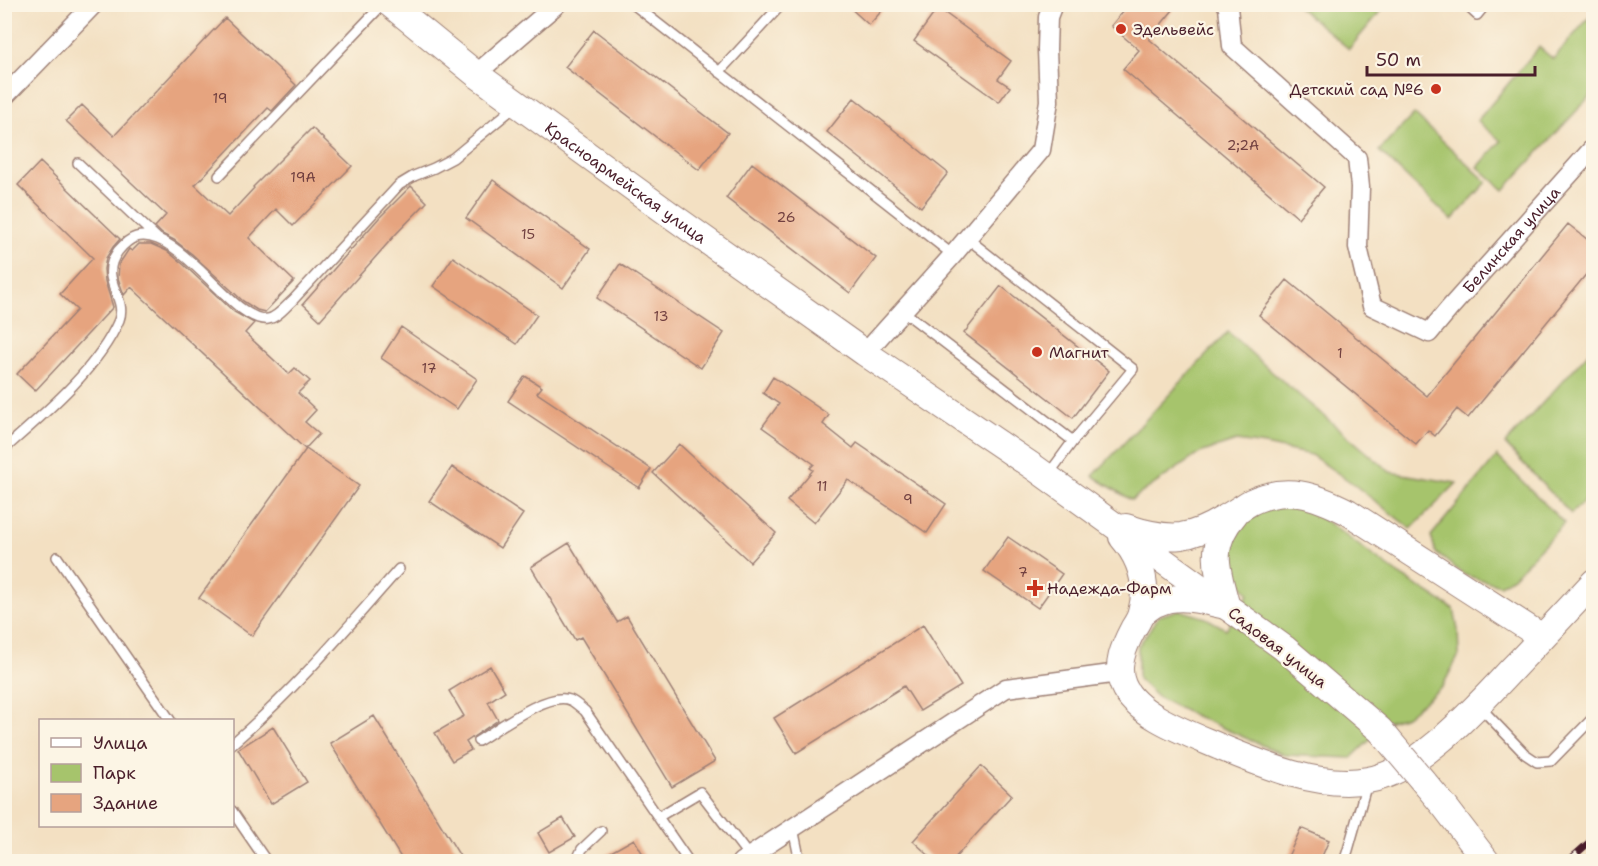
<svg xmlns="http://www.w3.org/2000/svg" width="1598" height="866" font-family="'Shantell Sans',sans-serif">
	<rect width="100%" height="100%" fill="#fcf5e5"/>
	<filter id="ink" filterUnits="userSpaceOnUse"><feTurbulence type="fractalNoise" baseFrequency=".0167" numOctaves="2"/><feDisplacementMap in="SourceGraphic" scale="12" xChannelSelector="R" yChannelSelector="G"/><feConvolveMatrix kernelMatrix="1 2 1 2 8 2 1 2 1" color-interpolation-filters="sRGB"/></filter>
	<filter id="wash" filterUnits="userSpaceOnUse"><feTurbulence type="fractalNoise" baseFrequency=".008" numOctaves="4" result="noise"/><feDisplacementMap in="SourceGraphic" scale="24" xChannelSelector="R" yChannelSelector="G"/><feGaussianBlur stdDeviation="1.35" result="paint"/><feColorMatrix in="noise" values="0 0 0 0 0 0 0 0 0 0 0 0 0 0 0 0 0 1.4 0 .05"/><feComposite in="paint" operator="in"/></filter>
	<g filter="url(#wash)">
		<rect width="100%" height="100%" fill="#f3e0c2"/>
		<path fill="#a6c46c" stroke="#78724c" stroke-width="1.5" d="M1296 5H1386L1349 49Z
			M1593 13V93L1504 190 1478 167 1501 141 1477 121 1539 47 1553 59Z
			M1414 114 1487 182 1452 220 1379 151Z
			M1228 332 1272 372 1390 472 1457 483 1411 529 1352 483 1311 455 1265 445 1236 441 1200 453 1131 500 1093 476Z
			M1593 348V492L1571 514 1505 444Z
			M1497 456 1564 523 1513 577 1500 585 1465 575 1436 553 1431 536Z
			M1279 504 1308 508 1398 574 1454 609 1458 630 1459 655 1442 687 1406 716 1390 721 1351 758 1284 755 1189 713 1157 697 1138 679V646L1159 616 1179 610 1206 618 1226 629 1249 594 1235 575 1228 543 1242 516Z"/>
		<g id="blocks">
			<path fill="#e6a47f" d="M846 4H888L869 25Z
				M1129 4H1178L1149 39 1324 187 1298 218 1123 69 1139 50 1111 26Z
				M938 8 1011 61 998 79 1010 87 999 102 914 41Z
				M225 18 296 85 272 111 268 108 195 185 228 216 254 188 253 187 312 128 352 166 293 226 276 209 249 238 294 281 265 312 257 310 243 301 192 254 174 240 162 234 155 227 166 215 66 121 82 105 114 136Z
				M594 30 728 133 699 170 565 67Z
				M854 98 948 173 921 207 827 132Z
				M40 162 120 239 113 247 106 258 104 269 105 281 113 307 35 391 17 374 77 310 60 294 93 258 18 185Z
				M752 163 876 258 850 293 726 198Z
				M493 180 590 249 563 288 466 218Z
				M411 186 427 202 395 235 320 320 303 304 379 218Z
				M1568 224 1593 244V266L1468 418 1457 409 1435 436 1428 430 1416 444 1259 315 1287 280 1427 396Z
				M139 244H151L167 251 183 264 234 312 254 323 245 333 289 374 295 368 310 381 298 393 316 410 305 422 319 434 305 449 131 287 124 295 118 278 119 264 129 249 132 251Z
				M453 257 537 315 517 344 433 286Z
				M620 264 724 333 701 368 597 298Z
				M1001 286 1109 371 1073 418 964 333Z
				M401 327 477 379 457 409 381 358Z
				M525 376 542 387 537 393 651 469 639 488 508 401Z
				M773 377 829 415 823 424 853 448 857 443 946 504 927 533 848 480 814 523 787 501 813 470 810 468 814 464 762 427 779 404 763 393Z
				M679 444 776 533 750 562 653 473Z
				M306 449 359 486 252 636 199 598Z
				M452 467 523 514 500 548 429 501Z
				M1008 537 1062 574 1038 608 984 571Z
				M569 543 617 622 627 616 715 761 672 787 581 637 575 640 531 567Z
				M923 625 961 686 920 711 904 686 796 753 774 718Z
				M490 666 505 691 488 702 498 720 466 742 471 750 452 761 435 733 464 716 449 691Z
				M374 716 463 861H403L330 743Z
				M273 727 307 782 271 804 238 749Z
				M981 766 1012 795 952 861H935L913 841Z
				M563 818 575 837 549 852 538 833Z
				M1301 828 1329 840 1320 861H1286Z
				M634 839 647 861H595Z"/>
		</g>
	</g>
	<g filter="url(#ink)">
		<use href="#blocks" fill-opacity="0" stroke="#9e8076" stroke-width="1.5"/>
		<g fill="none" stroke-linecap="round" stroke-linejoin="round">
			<g stroke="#9e8076" stroke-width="12">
				<path id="lane" d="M633 4 953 255
					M1465 4 1477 15 1486 4
					M719 72 782 4
					M78 163 157 238
					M219 176 383 4
					M967 238 1133 369 1073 441 1048 475
					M903 311 1073 441
					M4 449C44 414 98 369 119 320 128 296 97 280 118 251 123 245 129 239 136 237 180 225 233 324 268 319 277 318 286 306 293 300L399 185 414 176 434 168 453 158 517 105
					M57 557 170 720
					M1479 706 1525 754 1537 762 1551 761 1594 717
					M478 741C498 729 548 691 570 700 575 702 581 708 585 711L689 862
					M232 744C294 691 346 629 399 569
					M232 811 267 862
					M658 817 700 792 749 856
					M793 828 800 862
					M576 862 582 849 601 831
					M1344 862 1348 850 1367 783"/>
			</g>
			<g stroke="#9e8076" stroke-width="21">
				<g id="street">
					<path id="s1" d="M1226 4 1228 7 1232 46 1357 158 1360 187 1358 247 1372 306 1429 333 1449 309 1594 147"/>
					<path d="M476 74 557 4"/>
					<path d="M4 97 94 4"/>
					<path d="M865 353 953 255 1041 150 1049 101 1047 49 1048 17 1053 4"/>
					<path d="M741 862 1006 688 1119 673"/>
				</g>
			</g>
			<g stroke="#9e8076" stroke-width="28">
				<g id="secondary">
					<path id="s2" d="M390 4 476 74 672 216 865 353 1035 468 1237 614"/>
					<path d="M1126 527C1144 533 1162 538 1181 536 1196 534 1210 527 1223 519 1233 514 1242 507 1251 502 1286 485 1315 495 1348 512L1542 637"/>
					<path d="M1122 537C1141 559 1149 584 1141 613 1140 618 1136 624 1133 629 1124 646 1115 666 1123 685 1135 715 1190 734 1220 747 1263 765 1320 789 1368 780 1421 771 1477 706 1513 668 1540 640 1567 611 1594 582"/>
					<path d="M1227 607C1217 570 1207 545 1235 514"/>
					<path d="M1141 614C1147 610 1152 605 1158 603 1177 594 1202 600 1221 605"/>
				</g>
			</g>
			<use href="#lane" stroke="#fff" stroke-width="9"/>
			<use href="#street" stroke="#fff" stroke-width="18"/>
			<use href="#secondary" stroke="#fff" stroke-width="26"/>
			<g stroke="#4a1f2b" stroke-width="7">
				<path id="rail" d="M1567 862 1594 838"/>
			</g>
			<use href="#rail" stroke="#fcf5e5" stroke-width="4.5" stroke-dasharray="14" stroke-linecap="butt"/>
			<g stroke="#9e8076" stroke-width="28" stroke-linecap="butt">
				<path id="secondary-bridge" d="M1237 614 1284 648 1380 730 1445 807 1487 862"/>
			</g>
			<use href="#secondary-bridge" stroke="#fff" stroke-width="26"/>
		</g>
	</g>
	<g fill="#c8321e" stroke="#fcf5e5" stroke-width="2">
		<circle cx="1121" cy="29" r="6"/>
		<circle cx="1436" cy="89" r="6"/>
		<circle cx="1037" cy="352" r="6"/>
		<path d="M1032 579h6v6h6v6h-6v6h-6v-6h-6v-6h6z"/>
	</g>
	<g text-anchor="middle" stroke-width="4.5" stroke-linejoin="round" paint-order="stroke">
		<g font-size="14" fill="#714040">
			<text x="220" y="103">19</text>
			<text x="1243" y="150">2;2А</text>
			<text x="303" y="182">19А</text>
			<text x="786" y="222">26</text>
			<text x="528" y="239">15</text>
			<text x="661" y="321">13</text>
			<text x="1340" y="358">1</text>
			<text x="429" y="373">17</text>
			<text x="822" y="491">11</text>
			<text x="908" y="504">9</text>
			<text x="1023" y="577">7</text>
		</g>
		<g font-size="16" fill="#4a1f2b" stroke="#fcf5e5" text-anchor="start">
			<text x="1133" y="35">Эдельвейс</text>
			<text x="1424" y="95" text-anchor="end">Детский сад №6</text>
			<text x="1049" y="358">Магнит</text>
			<text x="1047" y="594">Надежда-Фарм</text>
		</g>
		<g font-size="16" fill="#4a1f2b" stroke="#fcf5e5">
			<text dy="6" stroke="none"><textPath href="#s2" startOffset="296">Красноармейская улица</textPath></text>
			<text dy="6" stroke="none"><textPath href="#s1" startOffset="548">Белинская улица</textPath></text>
			<text transform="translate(1278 647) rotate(38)" y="6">Садовая улица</text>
		</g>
	</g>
	<rect width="1598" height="866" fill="none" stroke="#fcf5e5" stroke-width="24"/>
	<rect x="39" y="719" width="195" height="108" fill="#fcf5e5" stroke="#b59f9b" stroke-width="1.5"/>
	<rect x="51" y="738" width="30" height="9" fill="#ffffff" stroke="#b59f9b" stroke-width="1.5"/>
	<text x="93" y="749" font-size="18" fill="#4a1f2b">Улица</text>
	<rect x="51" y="764" width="30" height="18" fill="#a6c46c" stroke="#b59f9b" stroke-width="1.5"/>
	<text x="93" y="779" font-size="18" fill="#4a1f2b">Парк</text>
	<rect x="51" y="794" width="30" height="18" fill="#e6a47f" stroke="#b59f9b" stroke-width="1.5"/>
	<text x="93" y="809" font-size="18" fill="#4a1f2b">Здание</text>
	<path d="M1367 66v9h168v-9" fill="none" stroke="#4a1f2b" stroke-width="3"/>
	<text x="1376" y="66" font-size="18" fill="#4a1f2b" stroke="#fcf5e5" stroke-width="4.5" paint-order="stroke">50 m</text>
</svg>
